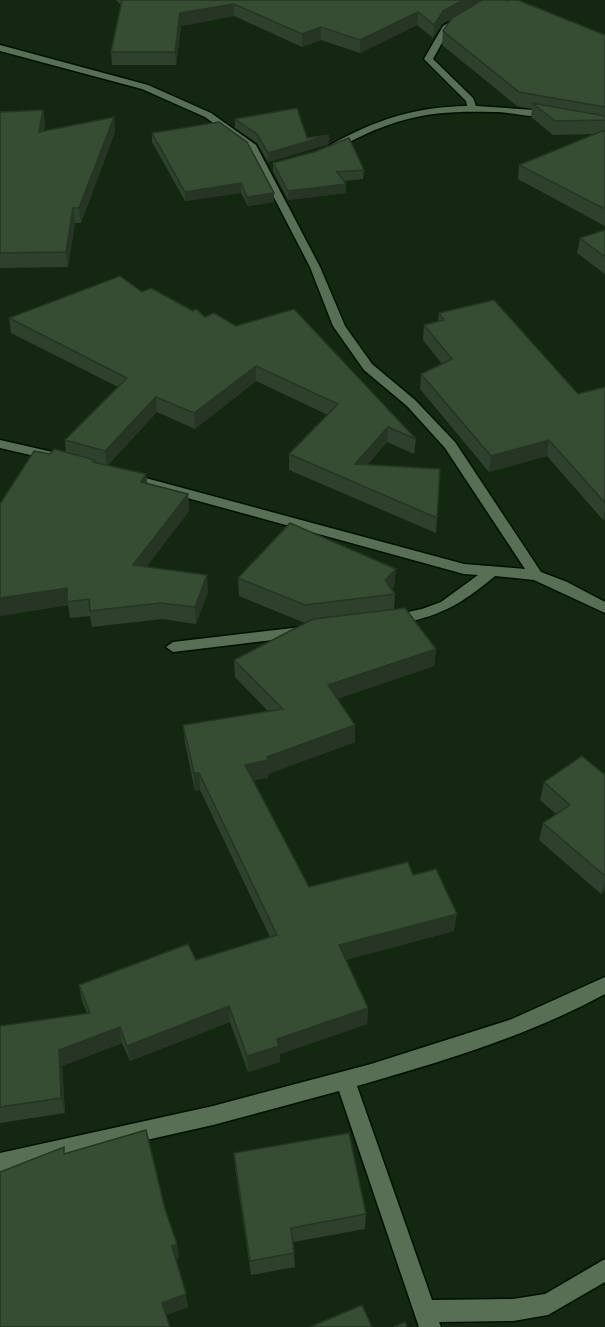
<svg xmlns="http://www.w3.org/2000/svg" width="605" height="1327" font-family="'Fira Sans Condensed',sans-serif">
	<rect width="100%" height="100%" fill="#142811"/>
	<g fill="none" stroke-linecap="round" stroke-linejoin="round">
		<g stroke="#011000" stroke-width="3">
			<path id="street" d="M457 18 461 21 449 30 433 59 473 98 476 106 550 111 553 112V116C535 119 513 112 494 112 428 110 395 117 336 149H330V145C376 120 413 107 467 106L466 101 424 59 443 26Z
				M0 45 148 85 211 113 256 145 320 267 345 326 372 364 415 400 455 442 541 572 567 582 605 602V613L534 580 495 576C461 605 438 617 394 625L387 620 389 616 422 609 441 602 478 575 464 574 122 480 120 477 127 473 464 564 525 569 445 448 407 406 364 370 333 326 310 267 249 149 205 117 142 89 0 51Z
				M0 440 57 453 58 456 52 460 0 448Z
				M301 627 308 632 306 636 173 652 166 647 173 642Z
				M605 977V994C528 1036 441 1062 357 1086L432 1300 513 1299 545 1294 605 1259V1282L548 1315 513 1321 439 1322 441 1327H419L339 1091 213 1125 0 1173V1153L213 1106 371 1064 512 1019Z"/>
		</g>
		<use href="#street" fill="#586f55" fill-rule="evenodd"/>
	</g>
	<path fill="#2e412c" d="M116 0H480V1L605 35V226L518 179 519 165 594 134 553 135 531 117 532 109 517 106 442 45 443 31 451 19 442 24 433 38 417 25 360 53 321 40 302 47 234 16 181 26 176 65H112L111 52 121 5Z
		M43 110 45 124 44 132 114 117 115 132 81 223H75L68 267 0 268V112Z
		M235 119 307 138 329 144 268 162 257 143 235 128Z
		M152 133 274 193V202L248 206 241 193 185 201 152 142Z
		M273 163 364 170 363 179 344 181 346 184V193L288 200 273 171Z
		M605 230V274L577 253 580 238Z
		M142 292 205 317 416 439 414 454 387 442 367 465 437 518 436 533 289 470V454L328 415 256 381 195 429 157 412 108 465 146 474 147 483 188 494 189 511 146 567 208 592 196 624 162 619 92 627 90 616 70 618 68 605 0 616 50 454 66 453 65 440 118 387 11 333 9 318Z
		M439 313 578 394 605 387V520H603L547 456 489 472 420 389 421 374 442 364 423 340 424 325 438 321Z
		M396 569 394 586 392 589 395 594 394 609 436 649 434 666 337 699 355 725V742L268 774V778L253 780 309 887 413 875 454 931 345 960 368 1008 367 1024 280 1054V1062L248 1072 230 1022 130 1061 122 1043 62 1066 65 1113 0 1123V1026L87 1013 82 1001 79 985 196 960 270 937 200 790 195 791 185 743 183 725 268 711 235 677 234 660 305 623 239 596 238 578Z
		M605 775V891L601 894 539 840 543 823 556 814 540 800 544 782Z
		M234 1153 366 1214 365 1229 293 1242 294 1253 295 1267 251 1275 235 1168Z"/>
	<path fill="#263524" d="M463 0H480V3L442 24 433 38 434 25 443 11Z
		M234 4V16L181 26 176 65 175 52 180 13Z
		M418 12 417 25 360 53V40Z
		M321 27V40L302 47V34Z
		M43 110 45 124 41 147 39 132Z
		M114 117 115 132 81 223 79 208Z
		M329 135V144L268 162V153Z
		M241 183V193L185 201V192Z
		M346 184V193L288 200V191Z
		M274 193V202L248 206 247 197Z
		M73 208 75 223 68 267 66 252Z
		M256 366V381L195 429 194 413Z
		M156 397 157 412 107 466 105 451Z
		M388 427 387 442 354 479 355 464Z
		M549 440 547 456 489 472 491 456Z
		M146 474 148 490 141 482Z
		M188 494 189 511 135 582 133 565Z
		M605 508V520H603Z
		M396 569 394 586 387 595 385 580Z
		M207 575 208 592 196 624 195 607Z
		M67 588 68 605 0 616V598Z
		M436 649 434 666 328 702V685Z
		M355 725V742L268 774V778L245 782V765Z
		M194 773H199L200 790 195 791Z
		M605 878V891L601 894Z
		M457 914 454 931 338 962 339 945Z
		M229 1006 230 1022 130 1061 127 1046Z
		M368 1008 367 1024 280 1054V1062L248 1072 247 1056 277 1039Z
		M120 1027 122 1043 62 1066 65 1113 61 1098 59 1050Z
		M177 1244 179 1258 174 1260 172 1246Z
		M186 1294 188 1307 165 1316 162 1303Z"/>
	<path fill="#364c33" stroke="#263524" stroke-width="1.5" d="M122 0H463L443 11 434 25 418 12 360 40 321 27 302 34 234 4 180 13 175 52H111Z
		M482 0H505L507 1 509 0H518L605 35V107L519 92 443 31 452 18Z
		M532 103 605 116V120L555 121Z
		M297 108 307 138 329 135 268 153 257 134 235 119Z
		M43 110 39 132 114 117 79 208H73L66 252 0 253V112Z
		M219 122 247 142 274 193 247 197 241 183 185 192 152 133Z
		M605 130V209L519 165Z
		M349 138 364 170 337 172 346 184 288 191 273 163 314 152Z
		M605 230V257L580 238Z
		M120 276 142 292 151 288 193 311 196 309 205 317 214 313 236 326 294 309 416 439 388 427 355 464 440 469 437 518 289 454 338 404 256 366 194 413 156 397 105 451 65 440 127 378 9 318Z
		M494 300 578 394 605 387V503L549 440 491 456 421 374 452 359 424 325 444 320 439 313Z
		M54 449 95 460 93 462 146 474 141 482 188 494 133 565 207 575 195 607 160 603 90 611 89 599 67 602V588L0 598V504L34 451 50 454Z
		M290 523 396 569 385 580 395 594 305 605 238 578Z
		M405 608 436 649 328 685 355 725 267 757 268 760 245 765 309 887 408 862 413 875 436 869 457 914 339 945 368 1008 277 1039 279 1046 247 1056 229 1006 127 1046 120 1027 59 1050 61 1098 0 1107V1026L90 1013 79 985 188 944 196 960 277 935 199 773H194L183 725 283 709 234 660 313 619Z
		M582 756 605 775V876L543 823 570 805 544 782Z
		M146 1130 165 1209 177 1244 172 1246 186 1294 162 1303 170 1327H0V1172L64 1147V1154Z
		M349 1133 366 1214 291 1228 294 1253 250 1261 234 1153Z
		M362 1305 372 1327H310Z
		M405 1322 407 1327H394Z"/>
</svg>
